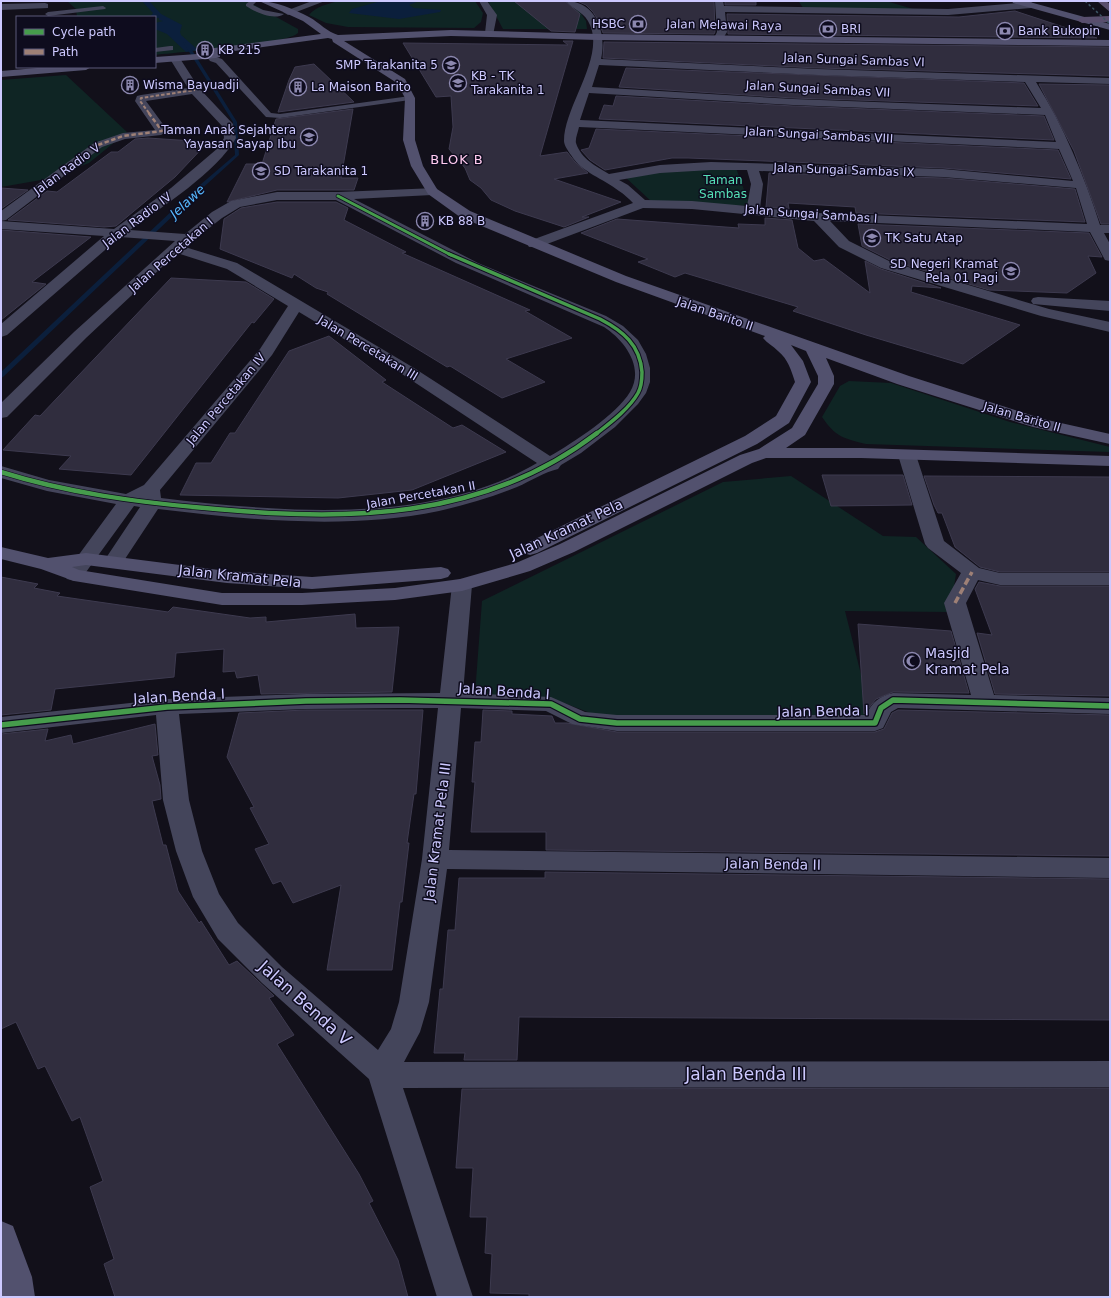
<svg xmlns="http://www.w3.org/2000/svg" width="1111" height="1298" font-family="'DejaVu Sans',sans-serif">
	<rect width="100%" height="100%" fill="#12101a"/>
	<path fill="#0f2524" d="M67 1H247L298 29V33C285 45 180 52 155 55V17H77L76 9Z
		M339 1H475L483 13 481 22 474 28 348 27 326 23 309 15C316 6 328 4 339 1Z
		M488 1H560L580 12 586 21 587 29H503Z
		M801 1H886L913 9H804L799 2Z
		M66 75 127 132 89 163 47 179 1 187V80Z
		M736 168 750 206 652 202 624 176 668 170Z
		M849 381 891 383 1010 422 1110 447V452L866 444C842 438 836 437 822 417L840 386Z
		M791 476 883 536 916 537 956 574 950 612 845 611 870 710 862 721 616 718 593 714 551 698 475 694 482 601 723 482Z"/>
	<path fill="#0b1f3c" d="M142 1H149L161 14 182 25 180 32 181 35 198 50 186 52 167 34 155 29V23L163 21 159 20V18L150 17 153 13Z
		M381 1H419L409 5 414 8 441 10 440 12 399 19 349 13 352 9Z"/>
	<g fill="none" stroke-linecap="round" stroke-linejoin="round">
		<path fill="#0b1f3c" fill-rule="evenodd" d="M183 42H185L192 50 237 122 239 155 197 193 3 377 1 378V372L193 191 235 155 233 122Z"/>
	</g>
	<path fill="#302d3e" stroke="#3d3a4f" d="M514 1H565L580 14 575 32 551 31Z
		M577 1H714L715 32 714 34 603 33 598 20 593 12 586 5Z
		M725 1 756 2V5H725Z
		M1015 11 1097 38 728 34 727 14 959 17Z
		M563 41H573L540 156 567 152 575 162 588 173 554 179 621 202 582 217H589L564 227 515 211 491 200 481 188 470 180 465 168 449 149 453 127 451 96 436 97 403 43 568 45Z
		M604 42 1110 47V76L818 68 603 58Z
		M314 64 354 102 278 112 289 80 295 67Z
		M626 68 1024 83 1038 106 793 98 619 87Z
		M1039 84 1110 85V224H1101L1074 151Z
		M616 96 793 106 1044 116 1054 140 599 119 604 105 613 106Z
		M353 109 341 178H358L354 190H277L227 202 246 164H262L276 119Z
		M596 129 1058 150 1071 179 943 168 688 158H672L605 170 590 160 581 150 589 148Z
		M148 138 208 142 175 177 116 226 104 227 8 220 47 191 57 192 111 152H118L135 139Z
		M769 173 943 178 1075 189 1085 222 856 213 855 207 788 203 789 209 766 207Z
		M1 188 28 190 1 209Z
		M277 202H336L348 208 344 220 406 252 402 253 530 310 525 311 572 338 506 359 545 382 502 398 450 366 447 367 327 294 328 292 316 288 294 274 292 278 220 249 224 219 241 208Z
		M765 218 792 220 798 248 814 261 824 259 870 293 865 261 881 269 941 288 912 286 911 292 1020 325 963 364 866 335 793 311 798 307 685 273 675 277 638 262 648 259 581 233 617 219 739 228 738 224 765 225Z
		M858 224 1089 233 1102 257 1088 256 1096 273 1067 293 989 290 892 261 862 246Z
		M1 230 91 237 32 282 46 284 1 320Z
		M171 278 246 282 274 299 254 323 252 322 131 475 59 469 71 456 3 450 35 415 40 416Z
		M329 336 386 380 382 382 453 428 462 425 506 452 412 490 338 498 180 495 196 463H211L230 433H235L289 351Z
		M822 475H903L912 505 831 506Z
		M924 476 1110 477V572H1000L980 567 955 547 942 513H938L934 505Z
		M1 577 38 584 34 588 60 593 57 596 168 612 173 607 250 618 266 617V622L355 614 356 628 399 627 392 692 261 694 258 675 237 678 235 671 223 672 224 649 176 653 174 677 55 689 51 710 1 715Z
		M979 582 1000 586H1110V696L995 694 977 633 992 635 975 589Z
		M858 624 951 631 969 693 893 692 876 699 864 714Z
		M306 710H423L416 794H414L407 843H409L402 902H400L392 970H327L341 885 293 903 281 881 273 884 255 849 269 844 250 808 254 807 227 757 239 713Z
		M483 710 512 711V714L552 716 555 723H567L617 732H875L884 729 892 713 898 710 1110 715V856L546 850V832H471L475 782H472L475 742H481Z
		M155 724 158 755 152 756 160 785 161 799 152 801 163 845H166L178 891 199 923 201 921 229 965 237 961 274 996 269 998 294 1035 277 1044 359 1174 373 1201 369 1203 398 1260 408 1297H115L104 1264 114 1259 90 1187 103 1181 80 1117 72 1121 45 1066 38 1069 16 1022 1 1029V734L48 729 45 741 71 735 73 744Z
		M545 872 1110 879V1020L519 1017 517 1060H464L465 1053H434L440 989H443L448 930H455L459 878H545Z
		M1110 1088V1297H529V1294L490 1293 492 1254 485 1253 487 1217H470L473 1168H456L462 1089Z"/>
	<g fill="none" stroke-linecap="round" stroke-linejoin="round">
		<path fill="#44455b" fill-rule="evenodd" d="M250 1H257L253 5 263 10 284 14C274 21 255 12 246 6V4Z
			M103 6 106 8 105 9 48 16 45 14 48 12Z
			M170 46H173V50L155 52V48Z
			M204 50H210L216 57 222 59 271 113 280 114 410 96 414 98 410 100 280 118 266 117 216 63 210 61 203 52Z"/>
		<path fill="#44455b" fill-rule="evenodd" d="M312 1H325L291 14 288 15 283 12Z
			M479 1H487L497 15 493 35 490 36 485 33 487 15Z
			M566 1C596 1 607 33 601 59L818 69 1110 78V84L1036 82C1064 127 1084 175 1100 225H1110V233H1104L1110 244V261L1105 260 1090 232 830 221 849 241 891 262 1049 309 1110 322V332L1041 316 881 268 839 247 814 221 692 209 643 208 539 247H529L527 244 529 241 633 203C629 199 624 194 619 191 603 178 582 173 571 155 568 151 564 145 564 141 564 105 608 55 588 21 582 11 572 9 566 1ZM599 65 818 75 1025 82 1041 108 793 99 592 87ZM589 93 793 105 1045 115 1056 142 580 120ZM579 127 1059 149 1073 181 943 169 711 162 660 165 609 174C596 166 581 159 576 143 575 139 578 132 579 127ZM711 170H747L751 184 747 206 692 201 645 200 628 185 619 180 660 173ZM759 171 943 177 1076 188 1087 224 818 213 760 208 763 184Z
			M715 1H723L724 6 948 9 1031 2 1035 5 1031 8 948 15 725 12 727 32 722 40 719 41 714 38 717 32Z
			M45 3 48 4V8L1 10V4Z
			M175 56 179 57 199 88 233 124 236 138C217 172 162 207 130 230L185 234 212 212 231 201 277 192H338L436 188 438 191 432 195 354 199 478 263 606 316 623 326 638 340 646 354 650 368V382L646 393 638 404 615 427 581 453 561 465 558 469C544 472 531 481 517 487 492 497 465 505 439 511 347 530 249 520 158 509L121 565 114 567 107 565 104 561 140 507 134 506 81 579 74 581 67 579 64 575 116 504 47 491 1 478V466L49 480 126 494 144 485 260 349 288 306 227 269 177 253 86 338 7 417 1 418V403L74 332 175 241 120 237 7 335 1 337V324L104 236 1 229V221L114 229 171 188 218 148 224 138 223 127 192 94 146 101 168 131 161 135 125 139 102 147 6 220 1 221V211L94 143 123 133 155 130 135 101 137 96 141 95 188 88 170 59ZM277 200H336L456 263 604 327C624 340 645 367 630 392 617 414 573 443 550 456L414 368 237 263 185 247 222 218 240 207ZM299 312 402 374 537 463C430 526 280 512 161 498L160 490 272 355Z
			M1038 297 1110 301V311L1033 304 1031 301 1033 298Z
			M907 450 913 451 916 455 944 541 979 568 1000 573H1110V585H1000L978 580 966 603 994 695 1110 698V714L898 708 891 712 883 728 875 731H617L572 724 546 711 461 708 449 850 1110 858V878L447 869 429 1002 420 1032 404 1062 1110 1061V1087L403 1088 473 1297H437L369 1079 262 983 218 939 193 897 176 851 163 800 156 715 1 733V717L167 699 306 694 440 693 452 585 455 581 462 579 469 581 472 585 463 693 551 697 585 712 617 715H866C872 702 880 696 893 693L971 695 944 603 961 573 928 548 925 544 898 455 901 451ZM400 708H438L422 859 399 1002 391 1029 378 1050 282 967 238 923 219 894 202 851 189 800 179 714 306 709Z"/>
		<path fill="#52516e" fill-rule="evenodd" d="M259 1C275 1 294 9 309 17 320 23 327 32 338 35L451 30 598 34 1110 40V46L598 40 451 36 344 41 405 79 415 98V140L423 166 437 189 470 211 626 276 909 376 1043 419 1110 434V444L1033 427 897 384 826 358 834 376V384L805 435 786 448H861L1110 456V466L861 458H766L752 463 574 552 530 571 462 591 395 600 302 605H222L74 581 41 569 1 559V547L48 558 86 553 227 571 312 577 441 567 448 569 451 573 448 577 441 579 312 589 227 583 86 565 72 567 79 570 222 593H302L395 588 460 579 516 563 560 544 740 455 759 449 792 428 818 384V376L806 351 791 345 803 361 811 382 789 423 757 444 537 553 530 555 523 553 520 549 523 545 745 436 776 416 795 382C791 370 788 359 778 351 773 346 767 343 763 338L765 336 616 282 460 217 428 194 411 166 403 140 405 98 397 83 333 42 332 39 328 38 220 53V57L216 58 155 63V57L197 54 207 49 321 34 303 21Z
			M1012 1H1026L1110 24V30L1013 3Z
			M49 67H91L86 70 1 77V71Z
			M1 1221 13 1226 32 1277 35 1297H1Z"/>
		<path fill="#594e6d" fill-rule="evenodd" d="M1097 1H1106L1110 4V12Z
			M1110 16V22L1082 23 1077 20 1082 17Z"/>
		<path stroke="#3d5463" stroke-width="1.5" stroke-dasharray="2.5 2.5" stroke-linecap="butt" d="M1085 1 1110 24"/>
		<path stroke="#9e8076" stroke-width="2" stroke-dasharray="3.5 2" stroke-linecap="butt" d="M149 113 140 101 141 98 195 90"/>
		<path stroke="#9e8076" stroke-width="2.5" stroke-dasharray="4.5 2.5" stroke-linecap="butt" d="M98 145 123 136 162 131 148 112"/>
		<path stroke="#9e8076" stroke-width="3.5" stroke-dasharray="7 3.5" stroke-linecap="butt" d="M955 603 972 572"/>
		<g stroke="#0e0c1e" stroke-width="4.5">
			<path id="cycleway-far3" d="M338 196 451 255"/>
		</g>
		<g stroke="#0e0c1e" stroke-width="5.5">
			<path id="cycleway-far2" d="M449 254 600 319C623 331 640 345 642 372 642 379 642 386 638 393 629 409 610 423 596 434"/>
		</g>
		<g stroke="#0e0c1e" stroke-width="6">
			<path id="cycleway-far1" d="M1 472C68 493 136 502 205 508 345 521 481 522 597 433"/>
		</g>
		<g stroke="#0e0c1e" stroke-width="8">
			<path id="cycleway" d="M1 725 167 707 306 701 400 700 551 704 580 719 617 723H875L881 708 893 700 1110 706"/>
		</g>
		<use href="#cycleway-far3" stroke="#469c4c" stroke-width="3"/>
		<use href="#cycleway-far2" stroke="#469c4c" stroke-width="3.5"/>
		<use href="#cycleway-far1" stroke="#469c4c" stroke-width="4.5"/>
		<use href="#cycleway" stroke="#469c4c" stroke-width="5.5"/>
	</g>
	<defs>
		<g id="bank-ring" transform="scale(0.9)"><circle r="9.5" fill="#0e0c1e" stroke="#8c88af" stroke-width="1.5"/><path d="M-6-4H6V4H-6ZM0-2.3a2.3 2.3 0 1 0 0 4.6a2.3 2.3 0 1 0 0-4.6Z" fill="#8c88af"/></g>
		<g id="building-ring" transform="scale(0.9)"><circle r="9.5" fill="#0e0c1e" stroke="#8c88af" stroke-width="1.5"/><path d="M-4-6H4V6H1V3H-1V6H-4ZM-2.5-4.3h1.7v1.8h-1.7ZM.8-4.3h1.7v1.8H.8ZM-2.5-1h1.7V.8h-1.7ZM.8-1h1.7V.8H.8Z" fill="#8c88af"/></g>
		<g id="school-ring" transform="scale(0.9)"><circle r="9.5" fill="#0e0c1e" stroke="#8c88af" stroke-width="1.5"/><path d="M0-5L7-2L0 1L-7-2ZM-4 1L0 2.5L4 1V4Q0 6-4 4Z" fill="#8c88af"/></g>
		<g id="mosque-ring" transform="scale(0.9)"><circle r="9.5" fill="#0e0c1e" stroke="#8c88af" stroke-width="1.5"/><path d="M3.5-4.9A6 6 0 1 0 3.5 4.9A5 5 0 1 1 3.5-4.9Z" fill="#8c88af"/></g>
	</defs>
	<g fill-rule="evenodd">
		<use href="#bank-ring" x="638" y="24"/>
		<use href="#bank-ring" x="828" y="29"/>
		<use href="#bank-ring" x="1005" y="31"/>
		<use href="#building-ring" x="205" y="50"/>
		<use href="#school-ring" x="451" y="65"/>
		<use href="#school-ring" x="458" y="83"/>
		<use href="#building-ring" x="130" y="85"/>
		<use href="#building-ring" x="298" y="87"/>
		<use href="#school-ring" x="309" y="137"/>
		<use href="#school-ring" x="261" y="171"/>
		<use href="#building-ring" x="425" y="221"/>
		<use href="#school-ring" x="872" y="238"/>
		<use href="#school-ring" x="1011" y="271"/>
		<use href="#mosque-ring" x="912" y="661"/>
	</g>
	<g text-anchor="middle" stroke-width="3" stroke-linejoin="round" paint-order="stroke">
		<g font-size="12" fill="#cdc9ff" stroke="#0e0c1e" text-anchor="start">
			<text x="625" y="28" text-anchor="end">HSBC</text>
			<text x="841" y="33">BRI</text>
			<text x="1018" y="35">Bank Bukopin</text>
			<text x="218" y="54">KB 215</text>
			<text x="438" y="69" text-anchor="end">SMP Tarakanita 5</text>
			<text x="471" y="80">KB - TK<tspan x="471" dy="14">Tarakanita 1</tspan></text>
			<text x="143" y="89">Wisma Bayuadji</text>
			<text x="311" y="91">La Maison Barito</text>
			<text x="296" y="134" text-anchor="end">Taman Anak Sejahtera<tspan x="296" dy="14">Yayasan Sayap Ibu</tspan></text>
			<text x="274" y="175">SD Tarakanita 1</text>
			<text x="438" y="225">KB 88 B</text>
			<text x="885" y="242">TK Satu Atap</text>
			<text x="998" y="268" text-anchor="end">SD Negeri Kramat<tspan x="998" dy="14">Pela 01 Pagi</tspan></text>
		</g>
		<g font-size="12" fill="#cdc9ff" stroke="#0e0c1e">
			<text transform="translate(724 25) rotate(1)" y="4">Jalan Melawai Raya</text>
			<text transform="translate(854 60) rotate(2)" y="4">Jalan Sungai Sambas VI</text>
			<text transform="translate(818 89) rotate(3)" y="4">Jalan Sungai Sambas VII</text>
			<text transform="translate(819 135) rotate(3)" y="4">Jalan Sungai Sambas VIII</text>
			<text transform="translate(67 169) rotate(-36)" y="4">Jalan Radio V</text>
			<text transform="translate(844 170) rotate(2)" y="4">Jalan Sungai Sambas IX</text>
			<text transform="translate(811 214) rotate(4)" y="4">Jalan Sungai Sambas I</text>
			<text transform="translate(137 220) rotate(-37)" y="4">Jalan Radio IV</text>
			<text transform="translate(171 255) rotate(-41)" y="4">Jalan Percetakan I</text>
			<text transform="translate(715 314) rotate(19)" y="4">Jalan Barito II</text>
			<text transform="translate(368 348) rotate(31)" y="4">Jalan Percetakan III</text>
			<text transform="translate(226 399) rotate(-50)" y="4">Jalan Percetakan IV</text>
			<text transform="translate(1022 417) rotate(16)" y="4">Jalan Barito II</text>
			<text transform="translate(421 495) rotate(-10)" y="4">Jalan Percetakan II</text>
		</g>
		<g font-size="12" fill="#55e0b7" stroke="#0e0c1e">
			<text x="723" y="184">Taman<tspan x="723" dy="14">Sambas</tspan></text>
		</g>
		<g font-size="13" letter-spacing="1" fill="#ffcbef" stroke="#0e0c1e">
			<text x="457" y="164">BLOK B</text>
		</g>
		<g font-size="13" font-style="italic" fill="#57b9ff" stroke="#0e0c1e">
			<text transform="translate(187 201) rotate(-43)" y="5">Jelawe</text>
		</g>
		<g font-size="14" fill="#cdc9ff" stroke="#0e0c1e">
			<text transform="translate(566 529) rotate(-25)" y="5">Jalan Kramat Pela</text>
			<text transform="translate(240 576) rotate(6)" y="5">Jalan Kramat Pela</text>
			<text transform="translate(504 691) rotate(4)" y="5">Jalan Benda I</text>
			<text transform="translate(179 696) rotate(-3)" y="5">Jalan Benda I</text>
			<text transform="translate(823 711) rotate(-1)" y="5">Jalan Benda I</text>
			<text transform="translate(437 832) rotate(-83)" y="5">Jalan Kramat Pela III</text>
			<text transform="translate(773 864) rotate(1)" y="5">Jalan Benda II</text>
		</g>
		<g font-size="14" fill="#cdc9ff" stroke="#0e0c1e" text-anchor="start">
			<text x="925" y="658">Masjid<tspan x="925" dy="16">Kramat Pela</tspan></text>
		</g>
		<g font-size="17" fill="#cdc9ff" stroke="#0e0c1e">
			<text transform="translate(305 1003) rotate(42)" y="6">Jalan Benda V</text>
			<text x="746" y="1080">Jalan Benda III</text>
		</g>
	</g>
	<rect width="1111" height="1298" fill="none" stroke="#cdc9ff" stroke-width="4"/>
	<rect x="16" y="16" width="140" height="52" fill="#0e0c1e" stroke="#5a5878"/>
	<rect x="24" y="29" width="20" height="6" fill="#469c4c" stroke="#5a5878"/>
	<text x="52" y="36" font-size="12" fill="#cdc9ff">Cycle path</text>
	<rect x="24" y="49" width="20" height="6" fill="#9e8076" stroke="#5a5878"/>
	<text x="52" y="56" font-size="12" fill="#cdc9ff">Path</text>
</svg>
